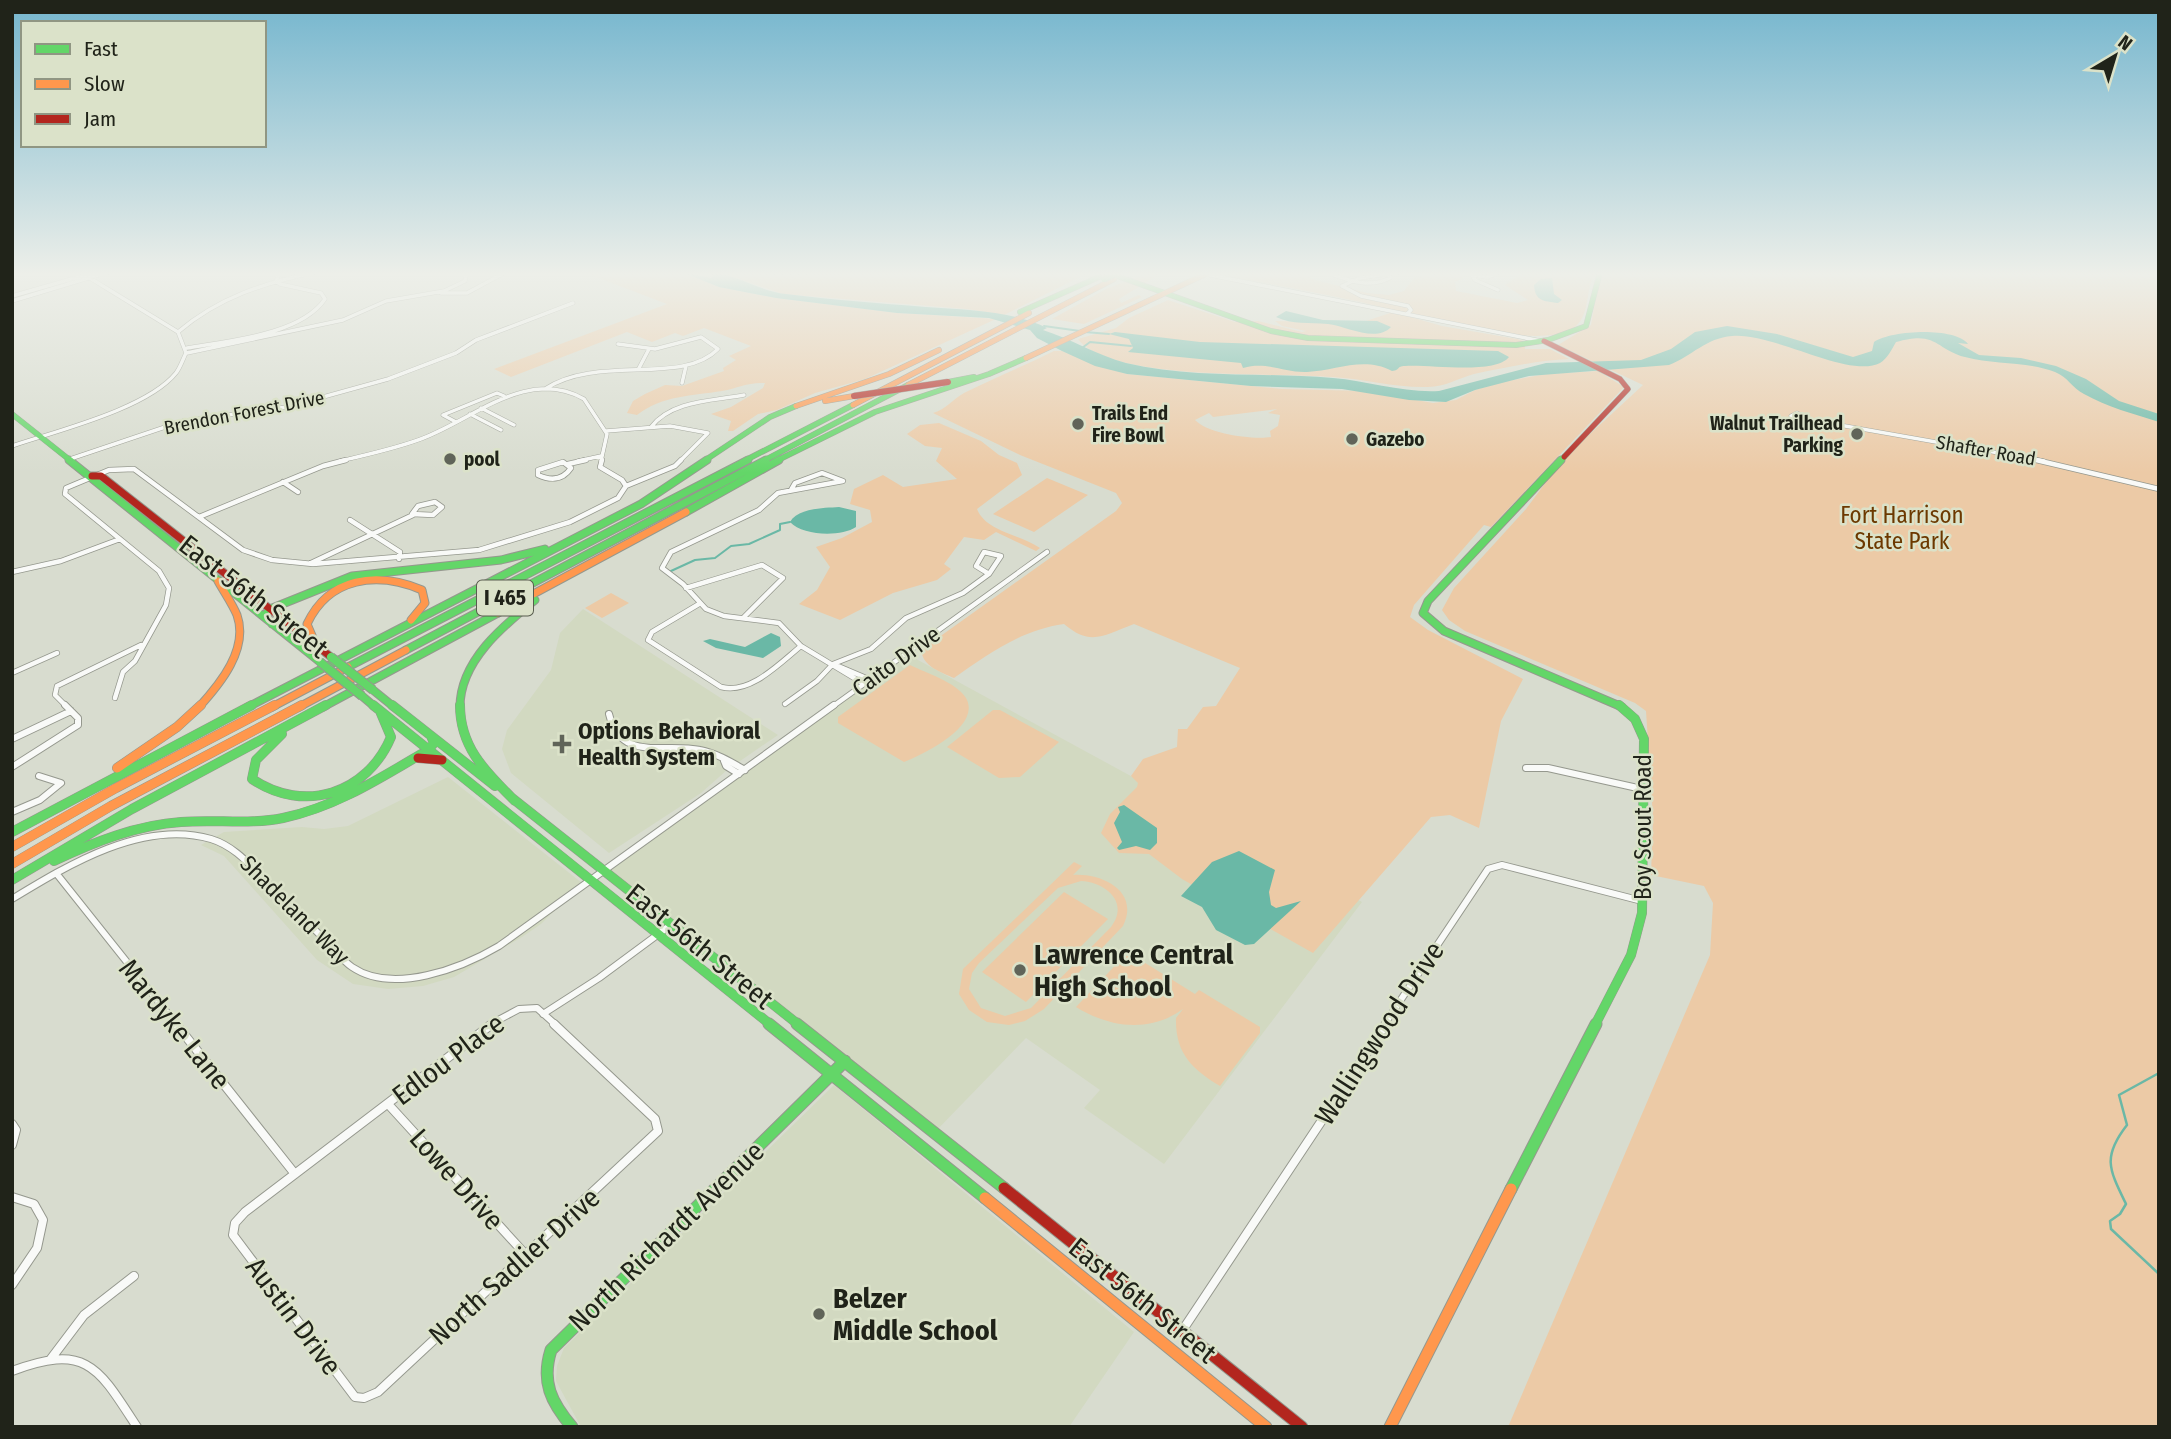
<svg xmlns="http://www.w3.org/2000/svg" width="2171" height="1439" font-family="'Fira Sans Condensed',sans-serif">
	<rect width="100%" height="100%" fill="#d8dccf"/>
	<path fill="#d2d9c1" d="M583 609 778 735 727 770 701 793 609 853 511 773 502 749 507 730 551 670 560 633Z
		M907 654 1362 902 1164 1164 1084 1108 1100 1090 1026 1038 934 1133 605 870Z
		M448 777 582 883 541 924 522 937 454 977 423 986 388 989 353 984 317 960 224 856 201 845 224 832 302 827 324 829 348 826Z
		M834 1085 1134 1332 1069 1427H581L556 1381 557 1366 564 1348Z"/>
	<path fill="#eccaa6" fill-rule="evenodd" d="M583 272H682L719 287 776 298 897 313 996 319 865 379 815 393 777 410 758 414 733 431H728L731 421 711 414 731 407 763 388 765 383C748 382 738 388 722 391 692 396 663 395 637 415L627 413 633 401 645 394 665 385 682 386 724 371 723 368 736 360 729 356 751 346 704 328 683 336 675 333 652 342 627 332 511 377 494 369 667 304Z
		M719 272H756L782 276 846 272H1090L1004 315 967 309 783 294Z
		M1150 272H1163L1119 299 1121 303 1139 295 1142 297 1084 324 1052 319 1106 289Z
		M1203 272H1301L1315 280 1367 293 1389 295 1404 291 1415 277 1429 276 1428 272H1457L1464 278 1455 282 1456 291 1517 303 1528 300 1505 285 1524 272H1596C1584 288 1592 317 1572 329 1532 352 1402 311 1356 301 1305 290 1254 281 1203 272Z
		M1604 272H2159V1427H1508L1710 955 1713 903 1704 886 1651 875 1653 817 1646 711 1635 703 1465 631 1449 620 1442 610 1454 588 1526 509 1564 458 1643 385 1558 345 1591 325 1599 278Z
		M1168 300 1235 322 1258 321 1302 332 1306 331 1282 326 1275 321 1360 323 1393 312 1442 326 1517 339 1524 341 1525 349H1550L1569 359C1539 360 1504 368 1474 374 1459 378 1445 387 1428 387 1397 388 1364 379 1333 377 1278 372 1111 382 1078 339L1116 328 1129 318Z
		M1054 351H1062L1127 374 1282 389 1366 391 1433 403 1456 400 1475 390 1502 382 1546 374 1598 371 1624 387 1491 527 1484 525 1414 605 1410 617 1428 630 1523 679 1501 721 1479 828 1450 815 1431 817 1313 953 1182 879 1149 854 1119 853 1101 833 1110 814 1137 787 1138 783 1131 776 1143 759 1177 747 1178 729H1187L1203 707 1216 706 1240 668 1134 624C1104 635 1091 647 1064 624 1021 630 988 654 954 678 941 672 923 667 921 650L1116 511 1122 503 1116 493 1020 455 933 413C945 410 953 399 964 393 994 378 1024 366 1054 351ZM1277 409 1268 413 1280 415 1278 426 1270 431 1271 437C1253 440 1208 434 1195 420L1209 413 1213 417Z
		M939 423 981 441 999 455 1017 463 1022 475 977 509C986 532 1020 534 1040 548L1036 551 996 532 984 540 964 537 944 564 951 569 937 580 893 593 840 620 799 604 817 590 830 567 816 547 842 538 872 522 870 510 850 504 854 489 883 475 903 487 957 479 936 461 942 448 925 446 907 434 920 425Z
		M1047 478 1088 495 1034 532 993 514Z
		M611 593 629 603 602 618 585 608Z
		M910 665C926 673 956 682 966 698 982 726 924 754 904 762L838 723V717Z
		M993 710H1000L1059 742 1020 777 999 778 947 747Z
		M1074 862 1082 866 1073 875C1103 873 1140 892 1123 926L1044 1009 1025 1021 1009 1025 987 1022 969 1010 959 994 963 969ZM1081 881C1105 882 1130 902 1111 927L1031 1008 1005 1016 981 1008 969 989 972 973 979 963 1058 888Z
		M1064 892 1108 919 1026 1002 982 972Z
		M1124 956H1134L1195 994 1199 990 1260 1027V1033L1220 1086C1192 1069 1175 1053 1176 1018L1183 1009C1150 1033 1110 1028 1076 1007Z"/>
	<path fill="#6ab8a6" d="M682 272 711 278 714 275 704 272C735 272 757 291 786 294 832 300 879 303 926 307 966 310 1010 310 1047 328L1043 330C1071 339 1097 355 1126 363 1194 379 1264 372 1333 378 1368 381 1404 393 1439 391L1546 363 1641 360 1671 349 1695 332 1727 326 1777 334 1853 357 1872 351 1874 342C1892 330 1955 327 1968 344L1958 343 1979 355 2021 358 2056 366 2086 379 2119 401 2159 414V422C2134 414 2107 407 2084 394 2072 388 2068 377 2055 372 2026 361 1995 365 1965 357 1935 349 1937 330 1896 342 1892 349 1887 359 1880 363 1849 379 1773 332 1732 336 1706 338 1692 356 1669 365L1529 376 1475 390 1446 402 1409 400 1342 389 1251 386 1127 374 1095 366 1062 351 1037 338 1030 330 989 318 897 313 776 298 719 287Z
		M1552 278 1554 294 1562 300 1558 303C1543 301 1535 301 1534 285L1541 279Z
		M1286 311 1323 320 1377 321 1391 327C1376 343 1346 326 1328 324 1309 322 1293 325 1276 317Z
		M1115 332 1200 342 1498 351 1509 357C1495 375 1429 364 1405 366 1396 366 1401 370 1392 371 1363 356 1336 371 1307 372 1284 373 1267 361 1243 368L1241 363 1128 352 1133 348 1129 339 1109 334Z
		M839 507 856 511V527C841 537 803 536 790 522 798 508 824 508 839 507Z
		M771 633 780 637 781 646 763 658 716 648 703 641 710 639 745 647Z
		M1124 805 1157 828V843L1150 850 1136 846 1119 850 1117 848 1122 842 1114 823 1120 812 1118 807Z
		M1239 851 1275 870 1269 892 1271 905 1276 908 1301 901 1254 944 1245 945 1216 930 1202 907 1181 896 1212 862Z"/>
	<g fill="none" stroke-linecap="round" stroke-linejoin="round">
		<path stroke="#6ab8a6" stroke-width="2" d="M1044 326 1080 331
			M1085 332 1109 334
			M1082 348 1090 342 1131 346
			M671 571 695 560 715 558 731 546 749 544 780 530V524L790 522"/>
		<path stroke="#6ab8a6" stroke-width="2.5" d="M2159 1073 2119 1095 2127 1125C2102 1157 2109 1169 2126 1204L2120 1214 2110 1221 2111 1229 2159 1274"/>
		<g stroke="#95988e" stroke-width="4.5">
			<path id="street-far3" d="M772 272H839
				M1326 272C1348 280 1368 289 1390 278L1389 274
				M1400 272 1360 278 1342 286 1361 296 1408 306 1411 310 1407 314
				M1205 274 1541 341
				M1472 275 1475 280 1498 290
				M1472 275 1488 277 1500 272
				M441 293H467L504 273
				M12 296 96 272
				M12 301 108 272
				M178 332C219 297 264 283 316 272
				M187 348C227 341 301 335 325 299L321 293 280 284 276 281 280 272
				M187 353 343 320 386 301 444 291 465 281 467 272
				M639 368 649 349
				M682 383 686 366
				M545 389C599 354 682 386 718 349L701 337 655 349 618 344
				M481 408 514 425
				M1797 413 1811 420H1795L1791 416Z
				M470 414 501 430
				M1811 420 2044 461
				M456 422 443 415 497 393 504 396
				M651 427C672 400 713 401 744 395
				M606 431 670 426 708 433 680 461
				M12 446C56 431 147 409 176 373 180 368 183 359 186 353L178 332 80 272
				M70 459 183 421 287 407 388 379 456 353 476 340 573 303
				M340 461C366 455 393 449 418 440 471 422 525 366 584 399L607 434 601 461
				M578 461 601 456"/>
		</g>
		<g stroke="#95988e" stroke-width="6">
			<path id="street-far2" d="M602 460 600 467 622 480 626 486
				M2036 460 2159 489
				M563 462 571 468C563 480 551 481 538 475V470Z
				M568 464 586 460
				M283 482 298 492
				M626 486 675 466 681 460
				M791 490 795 483 822 473 843 481 778 493 759 510 671 552 662 568 683 584 706 609 724 616 779 623 801 646 864 684
				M435 502 442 507 433 515 412 514 418 506Z
				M199 517 323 466 346 460
				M350 520 400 552 399 559
				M984 552 1001 556 989 574 976 566Z
				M311 563 413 515
				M12 572 61 561 120 539
				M686 588 762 565 783 578 744 617
				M699 604 652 632 648 640 721 687C750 695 780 663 801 646
				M838 666 871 680
				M12 673 57 653
				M115 698 123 672 135 661 166 605 169 588 159 571 65 494 66 488 109 470 134 469 243 550 272 560 313 564 479 550 570 522 618 498 626 486
				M785 704 817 681 833 664 871 649 906 618 963 593 989 574
				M67 707 55 695 57 686 141 645
				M832 707 1047 552"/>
		</g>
		<g stroke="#95988e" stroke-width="8">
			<path id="street-far1" d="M609 714C621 763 663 742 700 750 716 753 731 762 745 770
				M12 739 71 711
				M724 761 726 766 739 774
				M12 767 78 725V718L65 705
				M1526 768H1548L1642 789
				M12 812 40 800 61 783 39 776
				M56 873 177 1025
				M12 899C68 865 143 819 211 839 234 846 249 864 266 881 286 901 306 921 326 941 334 949 343 961 352 967 393 995 462 968 499 946L834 705
				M543 1014 599 978 672 924
				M489 1025 519 1009 537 1008 556 1025
				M1384 1025 1488 869 1502 865 1642 901"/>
		</g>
		<g stroke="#95988e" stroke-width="10">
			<path id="street" d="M176 1024 295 1174
				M492 1024 245 1212 235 1223 233 1235 355 1397 364 1398 378 1392 658 1131 655 1119 554 1024
				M388 1104 526 1255
				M12 1124 16 1130 12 1145
				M12 1197 34 1204 43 1220 37 1248 12 1285
				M1182 1331 1386 1024
				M50 1360 84 1315 134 1276
				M12 1371C87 1343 98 1367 137 1427"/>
		</g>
		<g stroke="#95988e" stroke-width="6">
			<path id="fast-far3" d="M1106 272 1271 331 1308 338 1516 345 1548 340 1586 326 1600 272
				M1020 312 1099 277
				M948 382 974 377
				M12 414 71 461
				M704 461 770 417 796 406
				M744 461 853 405
				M763 461 908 385
				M776 461 875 412 989 374 1026 358
				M1560 461 1564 457"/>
		</g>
		<g stroke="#95988e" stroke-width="9">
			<path id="fast-far2" d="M69 460 320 662
				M1561 460 1428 601 1423 613 1444 631 1622 707
				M686 512 779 460
				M272 624 265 615 270 609 352 576 501 560 545 549
				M406 650 766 460
				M348 667 748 460
				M373 690 394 707
				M362 696 375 707
				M248 707 641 504 707 460
				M323 707 498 613
				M460 707C460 661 503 626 535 600"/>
		</g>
		<g stroke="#95988e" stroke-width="10">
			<path id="fast-far1" d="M373 705 771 1025
				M392 705 495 786
				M460 705C460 748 486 772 515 801
				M282 734 256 760 252 779C304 814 367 794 391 737L380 711
				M512 798 799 1025
				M12 832 252 705
				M54 861C94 842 137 825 181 822 215 819 250 825 283 818 336 807 382 777 428 750L434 743 431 736
				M12 880 132 809 326 705
				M1595 1025 1631 955 1642 913 1644 739 1635 719 1619 705"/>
		</g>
		<g stroke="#95988e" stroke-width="13">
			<path id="fast" d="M769 1024 985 1198
				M797 1024 1004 1188
				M1511 1189 1596 1024
				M572 1427C551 1402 541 1382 551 1350L845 1061"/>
		</g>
		<g stroke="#95988e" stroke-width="6">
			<path id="slow-far3" d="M1026 358 1210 272
				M908 385 1114 279
				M825 401 854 396
				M853 405 1029 313
				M796 406 889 374 939 350"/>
		</g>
		<g stroke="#95988e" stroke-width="9">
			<path id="slow-far2" d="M498 613 686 512
				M316 645 307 624C329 577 377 571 422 590L425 603 411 620
				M199 707C220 684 249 649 237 615 232 603 224 592 218 581
				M272 707 348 667
				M299 707 406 650"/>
		</g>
		<g stroke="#95988e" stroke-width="10">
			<path id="slow-far1" d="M117 768 177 727 201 705
				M12 847 116 788 275 705
				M12 864 111 806 302 705"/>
		</g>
		<g stroke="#95988e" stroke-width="13">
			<path id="slow" d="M985 1198 1266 1427
				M1390 1427 1511 1189"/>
		</g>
		<g stroke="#95988e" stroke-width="6">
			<path id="jam-far3" d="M1544 341 1620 379 1628 389 1564 457"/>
		</g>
		<g stroke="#95988e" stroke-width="9">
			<path id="jam-far2" d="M92 476H101L331 657"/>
		</g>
		<g stroke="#95988e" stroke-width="10">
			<path id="jam-far1" d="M418 758 442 760"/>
		</g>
		<g stroke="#95988e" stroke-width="13">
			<path id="jam" d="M1004 1188 1302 1427"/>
		</g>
		<use href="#street-far3" stroke="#f9faf8" stroke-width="3.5"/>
		<use href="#street-far2" stroke="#f9faf8" stroke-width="4.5"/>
		<use href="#street-far1" stroke="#f9faf8" stroke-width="6"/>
		<use href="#street" stroke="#f9faf8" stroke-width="8"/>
		<use href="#fast-far3" stroke="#63d668" stroke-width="5"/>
		<use href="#fast-far2" stroke="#63d668" stroke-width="7"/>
		<use href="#fast-far1" stroke="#63d668" stroke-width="9"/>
		<use href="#fast" stroke="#63d668" stroke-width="11"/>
		<use href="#slow-far3" stroke="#ff974d" stroke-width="5"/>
		<use href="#slow-far2" stroke="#ff974d" stroke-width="7"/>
		<use href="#slow-far1" stroke="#ff974d" stroke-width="9"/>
		<use href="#slow" stroke="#ff974d" stroke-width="11"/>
		<use href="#jam-far3" stroke="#b3261e" stroke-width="5"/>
		<use href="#jam-far2" stroke="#b3261e" stroke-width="7"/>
		<use href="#jam-far1" stroke="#b3261e" stroke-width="9"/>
		<use href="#jam" stroke="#b3261e" stroke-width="11"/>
		<g stroke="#95988e" stroke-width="7" stroke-linecap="butt">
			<path id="fast-bridge-far1" d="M1104 279 1119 272"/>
		</g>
		<g stroke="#95988e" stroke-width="10" stroke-linecap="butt">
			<path id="fast-bridge" d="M331 657 373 690
				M320 662 362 696"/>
		</g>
		<g stroke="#95988e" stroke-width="7" stroke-linecap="butt">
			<path id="jam-bridge" d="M854 396 948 382"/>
		</g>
		<use href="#fast-bridge-far1" stroke="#63d668" stroke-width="6"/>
		<use href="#fast-bridge" stroke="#63d668" stroke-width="8"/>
		<use href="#jam-bridge" stroke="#b3261e" stroke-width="6"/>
	</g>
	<linearGradient id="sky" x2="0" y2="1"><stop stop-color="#75b6ce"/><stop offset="0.58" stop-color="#edefe9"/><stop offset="1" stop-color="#edefe9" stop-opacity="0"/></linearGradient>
	<rect width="2171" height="473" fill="url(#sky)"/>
	<g fill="#606459" stroke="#dbe2c9" stroke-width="2.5">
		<circle cx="1078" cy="424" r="7"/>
		<circle cx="1857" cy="434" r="7"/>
		<circle cx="1352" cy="439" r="7"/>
		<circle cx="450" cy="459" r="7"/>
		<path d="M558.5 733.5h7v7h7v7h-7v7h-7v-7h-7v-7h7z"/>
		<circle cx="1020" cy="970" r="7"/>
		<circle cx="819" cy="1314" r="7"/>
	</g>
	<g text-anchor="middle" stroke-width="5" stroke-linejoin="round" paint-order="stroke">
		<g font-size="19" fill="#202319" stroke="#dbe2c9">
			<text transform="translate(244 412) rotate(-11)" y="7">Brendon Forest Drive</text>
			<text transform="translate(1986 450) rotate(10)" y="7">Shafter Road</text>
		</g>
		<g font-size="19" font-weight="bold" fill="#202319" stroke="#dbe2c9" text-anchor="start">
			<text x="1092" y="420">Trails End<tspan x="1092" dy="22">Fire Bowl</tspan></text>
			<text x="1843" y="430" text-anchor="end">Walnut Trailhead<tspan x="1843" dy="22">Parking</tspan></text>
			<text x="1366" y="446">Gazebo</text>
			<text x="464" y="466">pool</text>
		</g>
		<rect fill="#dbe2c9" stroke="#585c4e" stroke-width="2" x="477" y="580.5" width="56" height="35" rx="5"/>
		<g font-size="21" font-weight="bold" fill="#202319">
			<text x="505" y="605">I 465</text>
		</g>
		<g font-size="23" fill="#6c3900" stroke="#dbe2c9">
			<text x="1902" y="523">Fort Harrison<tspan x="1902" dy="26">State Park</tspan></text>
		</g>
		<g font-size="23" fill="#202319" stroke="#dbe2c9">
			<text transform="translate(896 661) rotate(-36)" y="8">Caito Drive</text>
			<text transform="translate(1643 827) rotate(-90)" y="8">Boy Scout Road</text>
			<text transform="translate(295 910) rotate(45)" y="8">Shadeland Way</text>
		</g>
		<g font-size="23" font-weight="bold" fill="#202319" stroke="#dbe2c9" text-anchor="start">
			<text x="578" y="739">Options Behavioral<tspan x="578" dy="26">Health System</tspan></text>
		</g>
		<g font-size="28" fill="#202319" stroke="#dbe2c9">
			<text transform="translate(254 596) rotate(38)" y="10">East 56th Street</text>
			<text transform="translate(700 946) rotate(39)" y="10">East 56th Street</text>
			<text transform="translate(175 1024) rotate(51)" y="10">Mardyke Lane</text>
			<text transform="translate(1379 1033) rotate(-57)" y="10">Wallingwood Drive</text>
			<text transform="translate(448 1059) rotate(-37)" y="10">Edlou Place</text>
			<text transform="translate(457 1179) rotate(48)" y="10">Lowe Drive</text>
			<text transform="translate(666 1236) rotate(-44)" y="10">North Richardt Avenue</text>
			<text transform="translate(514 1266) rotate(-42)" y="10">North Sadlier Drive</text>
			<text transform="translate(1143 1300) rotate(39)" y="10">East 56th Street</text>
			<text transform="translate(294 1316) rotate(53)" y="10">Austin Drive</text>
		</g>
		<g font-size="28" font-weight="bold" fill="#202319" stroke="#dbe2c9" text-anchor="start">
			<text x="1034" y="964">Lawrence Central<tspan x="1034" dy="32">High School</tspan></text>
			<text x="833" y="1308">Belzer<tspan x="833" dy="32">Middle School</tspan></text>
		</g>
	</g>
	<rect width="2171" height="1439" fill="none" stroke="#202319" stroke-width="28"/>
	<rect x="21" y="21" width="245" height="126" fill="#dbe2c9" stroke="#909683" stroke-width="2"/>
	<rect x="35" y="44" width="35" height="10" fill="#63d668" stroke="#909683" stroke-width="2"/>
	<text x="84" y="56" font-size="21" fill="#202319">Fast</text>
	<rect x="35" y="79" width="35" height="10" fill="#ff974d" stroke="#909683" stroke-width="2"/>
	<text x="84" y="91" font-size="21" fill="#202319">Slow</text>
	<rect x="35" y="114" width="35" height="10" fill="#b3261e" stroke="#909683" stroke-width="2"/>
	<text x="84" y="126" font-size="21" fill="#202319">Jam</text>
	<g transform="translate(2115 56) rotate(38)" stroke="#dbe2c9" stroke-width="5" paint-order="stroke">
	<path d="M0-5L12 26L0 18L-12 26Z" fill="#202319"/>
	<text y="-10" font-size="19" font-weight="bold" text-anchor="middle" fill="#202319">N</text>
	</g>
</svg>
